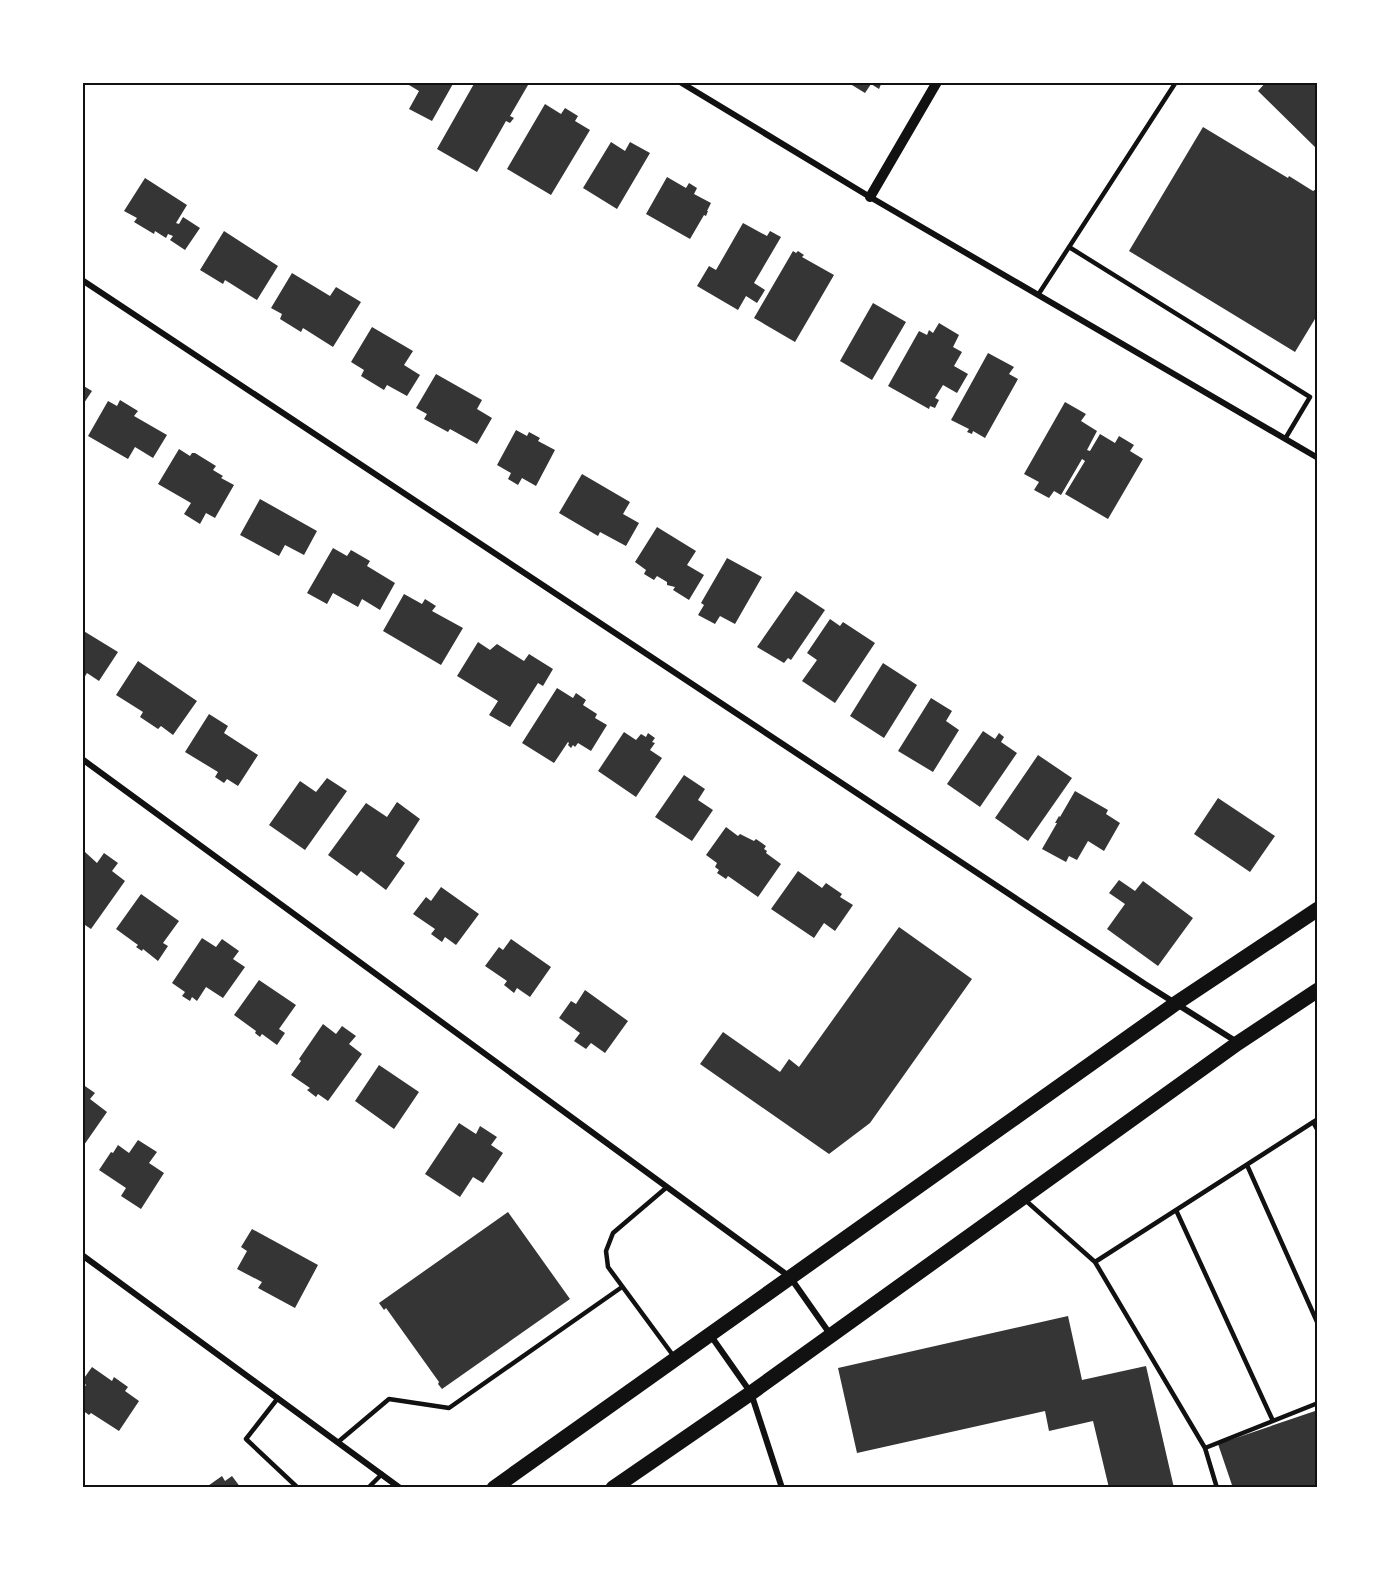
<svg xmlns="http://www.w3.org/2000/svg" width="1400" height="1570" font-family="Bitter,serif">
	<rect width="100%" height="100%" fill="#fff"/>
	<path fill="#353535" d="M404 82H454L432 121 409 109 419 91Z
		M475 82H523L528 85 510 116 514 118 510 123 506 121 477 172 437 149Z
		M847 82H882L879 89 871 84 865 93Z
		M1266 82H1318V150L1258 91Z
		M545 104 561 114 565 108 578 116 575 121 590 130 551 195 507 169Z
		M1203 127 1288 178 1289 176 1313 191 1318 188V314L1295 352 1129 251Z
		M611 142 625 151 630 142 650 153 617 209 583 188Z
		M667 177 686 188 689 183 697 188 694 194 711 203 707 211H708L706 216 704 215 690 239 646 214Z
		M145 178 187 205 176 223 179 224 183 217 200 228 185 250 170 240 173 236 168 234 166 238 155 231 154 234 134 222 137 218 124 211Z
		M743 223 767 236 770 231 781 237 754 283 765 290 757 303 746 296 738 310 697 286 709 266 716 270Z
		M224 231 278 266 257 300 225 280 223 284 200 270Z
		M793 251 796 253 798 251 804 255 802 257 834 275 795 342 754 318Z
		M292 273 330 296 336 287 361 302 333 347 303 328 301 332 280 319 282 314 271 308Z
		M873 303 906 322 872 380 840 361Z
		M939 323 959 335 953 347 962 352 954 366 968 374 957 393 943 385 935 398 939 400 935 408 930 406 929 409 888 386 919 331 927 335 929 330 933 333Z
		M372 327 413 351 404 365 420 375 407 396 387 385 384 390 361 376 364 370 351 362Z
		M988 353 1014 367 1009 374 1018 379 985 438 973 431 972 434 967 432 969 429 951 420Z
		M436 374 482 400 477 409 492 418 477 444 450 429 448 432 424 419 427 414 416 408Z
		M82 385 92 391 82 406Z
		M120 400 138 411 134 416 167 435 153 458 135 447 128 459 88 436 108 401 117 406Z
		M1065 402 1086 414 1081 421 1097 431 1087 450 1090 451 1100 434 1115 443 1119 436 1134 445 1130 451 1143 459 1108 519 1065 494 1085 461 1082 459 1061 495 1054 491 1049 498 1034 490 1039 482 1024 474Z
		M516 430 527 436 529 432 540 438 538 441 555 450 536 486 522 478 518 485 508 479 511 473 497 465Z
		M179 449 190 456 192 453H195L216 466 213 470 223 476 221 478 234 485 215 518 206 513 200 524 184 514 191 503 158 484Z
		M582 474 630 502 623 514 639 523 626 546 600 532 598 536 559 513Z
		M260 499 317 531 304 555 285 545 279 556 240 535Z
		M657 527 696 551 687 565 704 575 689 600 673 590 675 587 667 585V582L657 576 654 580 644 574 646 570 635 562Z
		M333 548 347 556 351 550 370 561 367 566 395 583 380 610 362 599 358 607 333 593 327 604 307 593Z
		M727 558 762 577 735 624 720 616 715 624 698 615 704 605 701 603Z
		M796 591 825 610 791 660 788 658 784 663 757 647Z
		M404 594 422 604 425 599 436 606 432 611 463 628 441 665 383 631Z
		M830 619 840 626 843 622 875 643 835 703 802 681 817 660 807 653Z
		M82 630 118 652 99 681 87 673 84 678 82 677Z
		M478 642 490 650 497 644 524 661 529 654 553 669 543 686 538 683 510 727 489 715 498 701 457 676Z
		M138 661 197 701 173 735 161 726 158 729 140 717 143 712 116 695Z
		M883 663 917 685 884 738 850 716Z
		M557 688 573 698 576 693 586 700 583 705 597 714 595 718 607 725 591 751 578 743 575 747 573 745 571 748 568 745 569 743 568 742 554 763 522 743Z
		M931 698 952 711 946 721 959 730 933 772 898 751Z
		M209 714 228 726 224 733 258 755 238 786 227 779 224 783 215 777 218 772 185 752Z
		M983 731 995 739 999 733 1004 737 1001 742 1017 753 980 807 947 784Z
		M624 732 636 740 641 734 646 737 648 733 655 738 652 742 655 743 650 750 662 758 636 797 598 771Z
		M1038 755 1072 778 1028 841 995 818Z
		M684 775 705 789 698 800 713 810 692 841 655 817Z
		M327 778 347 791 305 850 269 825 300 781 316 792Z
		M1075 791 1108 810 1106 814 1120 823 1104 851 1088 841 1077 860 1069 856 1066 862 1042 849 1057 823H1055L1059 816 1060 817Z
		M1218 798 1275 836 1250 872 1194 834Z
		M397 802 420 819 396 856 405 863 386 890 361 871 357 876 328 855 366 803 387 817Z
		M726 827 738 836 740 834 754 841 756 839 766 846 764 849 767 851 766 853 781 864 758 897 728 876 726 879 717 873 719 870 715 867 717 863 706 855Z
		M85 852 97 863 104 853 118 863 112 871 125 881 91 929 82 923V856Z
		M798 871 822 888 826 883 842 894 840 897 853 905 835 931 824 923 814 938 771 909Z
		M1119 880 1135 891 1143 881 1193 918 1158 966 1107 929 1125 904 1109 893Z
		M441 887 479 914 456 945 445 937 442 942 431 934 435 929 413 914 426 897 431 901Z
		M141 894 179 921 163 943 168 946 158 961 143 949 142 951 136 947 138 945 116 929Z
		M899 927 972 979 870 1123 829 1154 700 1064 723 1032 780 1072 789 1059 799 1067Z
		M202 938 216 947 222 939 239 951 233 959 245 967 223 998 206 987 197 1001 192 997 190 1001 182 996 185 992 172 983Z
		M511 939 551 967 530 997 517 988 514 993 504 985 507 981 485 966 499 947 503 950Z
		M259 980 296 1005 279 1029 285 1033 277 1045 262 1034 260 1037 255 1033 256 1031 234 1015Z
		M585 990 628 1021 605 1053 591 1043 586 1049 574 1041 580 1033 559 1018 571 1001 576 1004Z
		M323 1024 336 1034 342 1026 356 1036 349 1044 362 1054 328 1101 318 1094 316 1097 307 1090 310 1088 291 1075 301 1061 299 1059Z
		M379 1065 419 1092 394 1129 355 1101Z
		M82 1084 95 1093 90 1099 107 1112 84 1145Z
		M459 1123 476 1134 480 1126 497 1137 491 1145 503 1153 483 1183 473 1177 460 1197 425 1174Z
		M138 1140 157 1152 149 1163 164 1173 141 1209 121 1196 126 1188 99 1170 111 1152 113 1153 118 1145 129 1153Z
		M508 1212 570 1299 442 1389 438 1384 439 1382 386 1308 384 1310 379 1303Z
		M252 1229 318 1265 295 1308 258 1288 262 1282 237 1269 247 1251 241 1247Z
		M1068 1316 1082 1380 1146 1366 1174 1488H1109L1093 1421 1049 1431 1045 1411 857 1453 838 1368Z
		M92 1367 112 1381 114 1377 128 1387 125 1391 139 1401 119 1431 91 1413 89 1415 82 1410 84 1407 82 1405V1390L86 1385 82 1381Z
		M1318 1410V1488H1233L1218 1444Z
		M222 1476 225 1481 232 1476 241 1488H205Z"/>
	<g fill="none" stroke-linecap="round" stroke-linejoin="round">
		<path stroke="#111" stroke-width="4.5" d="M1069 247 1310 397 1285 439
			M1038 295 1176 82
			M1313 1122 1318 1131
			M1247 1165 1318 1324
			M667 1187 613 1233 606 1251 608 1267 675 1358
			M1024 1199 1095 1262 1318 1119
			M1176 1210 1273 1421
			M1095 1262 1205 1448
			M278 1398 246 1439 298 1488
			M338 1442 389 1399 449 1408 622 1287
			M368 1488 382 1474
			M1217 1488 1205 1448 1318 1403"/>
		<path stroke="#111" stroke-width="6" d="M680 82 870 197 1318 458
			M82 280 1145 984 1237 1042
			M82 759 790 1277 830 1334
			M82 1255 400 1488
			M711 1336 751 1393 782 1488"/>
		<path stroke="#111" stroke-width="10" d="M870 197 937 82"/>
		<path stroke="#111" stroke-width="15" d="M494 1488 1175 1004 1318 909
			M613 1488 751 1393 1238 1043 1318 990"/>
	</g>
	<rect width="1400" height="1570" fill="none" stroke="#ffffff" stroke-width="168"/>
	<rect x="84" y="84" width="1232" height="1402" fill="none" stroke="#111" stroke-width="2"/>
</svg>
